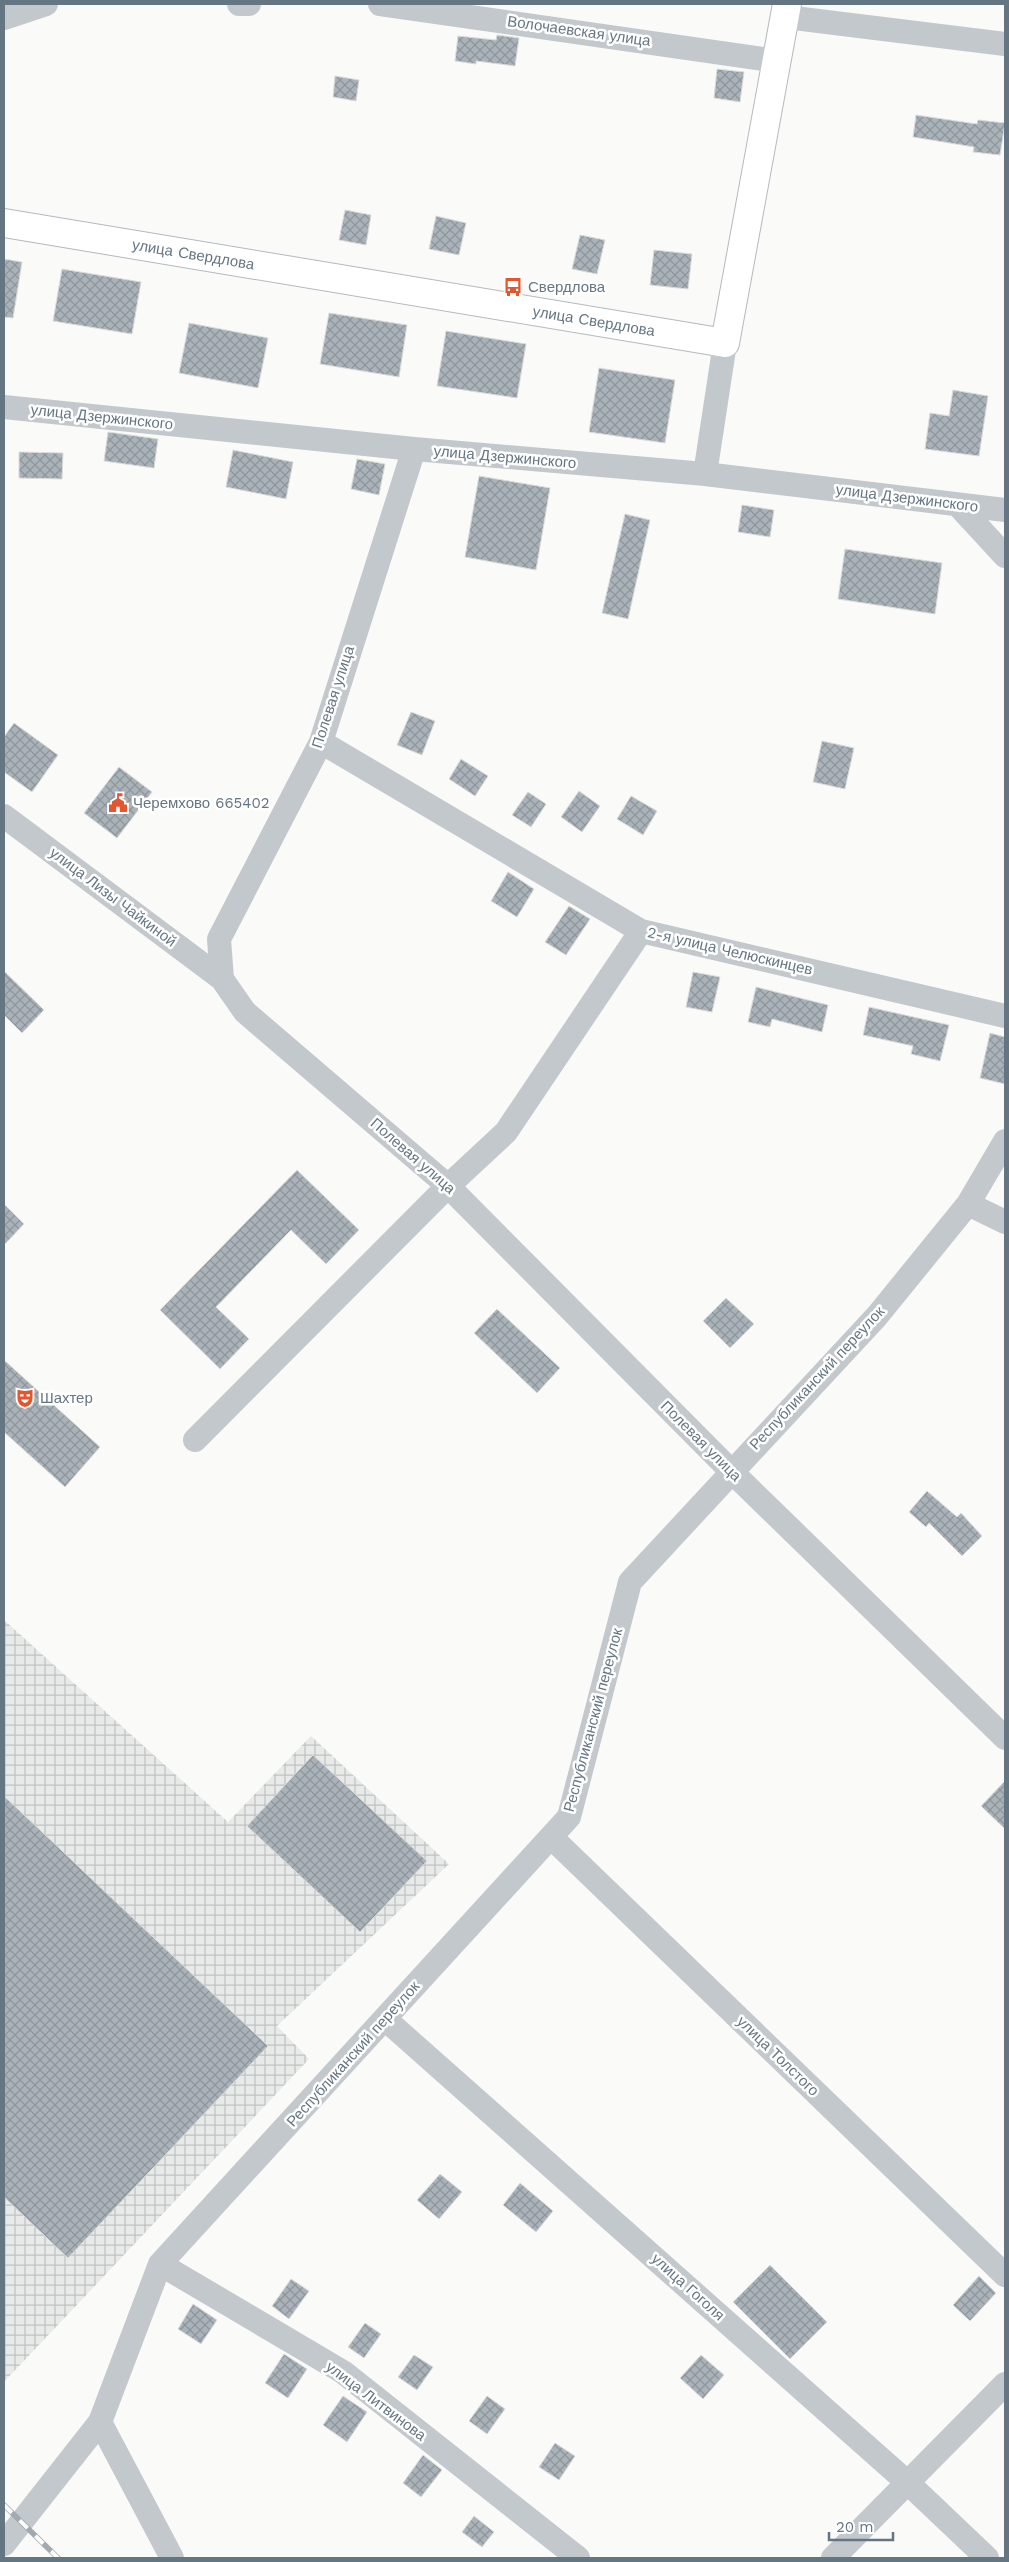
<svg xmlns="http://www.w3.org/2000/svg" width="1009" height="2562" font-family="'Work Sans',sans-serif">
	<defs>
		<pattern id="industrial-grid" width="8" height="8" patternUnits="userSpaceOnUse" patternTransform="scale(1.25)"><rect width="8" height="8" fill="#e8e9e9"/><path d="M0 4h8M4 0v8" fill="none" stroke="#c0c1c2"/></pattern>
		<pattern id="building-cross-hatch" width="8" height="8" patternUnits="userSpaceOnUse" patternTransform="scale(1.25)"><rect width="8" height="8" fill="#aab3b9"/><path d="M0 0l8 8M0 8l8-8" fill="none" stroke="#8e969c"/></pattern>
	</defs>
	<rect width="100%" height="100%" fill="#fafaf8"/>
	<path fill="url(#industrial-grid)" d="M4 1620 228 1822 311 1736 449 1864 277 2026 309 2059 4 2382Z"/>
	<path fill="url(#building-cross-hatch)" stroke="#dcdcda" d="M497 35 519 38 515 66 476 61V64L455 61 458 36 496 40Z
		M717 69 744 72 740 102 714 98Z
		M335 76 359 80 356 101 333 97Z
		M916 115 977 124 978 120 1005 123 1000 155 973 152 974 147 913 137Z
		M345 210 371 215 366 245 339 240Z
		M436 216 466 223 459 255 429 249Z
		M580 235 605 240 597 274 572 269Z
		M654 250 692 254 688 289 650 285Z
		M4 259 22 262 13 318 4 317Z
		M62 269 141 282 132 334 53 321Z
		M329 313 407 325 399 377 320 364Z
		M189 323 268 338 258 388 179 373Z
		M446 331 526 344 517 398 437 386Z
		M599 368 675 380 665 443 589 432Z
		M953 390 988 396 979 456 925 449 930 413 949 416Z
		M108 432 158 439 154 468 104 461Z
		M233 450 293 462 286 499 226 487Z
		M19 452 63 453 62 479 19 478Z
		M357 459 385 464 379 495 351 489Z
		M479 476 550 488 536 570 465 557Z
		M742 505 774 510 770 537 738 532Z
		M625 514 650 520 628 619 602 613Z
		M845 549 942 563 935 614 838 599Z
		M411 712 435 721 422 755 397 745Z
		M14 723 58 755 32 792 4 772V737Z
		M822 741 854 748 845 789 813 782Z
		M461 759 488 776 475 796 449 779Z
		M119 767 152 792 117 838 84 813Z
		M579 791 600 806 582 832 561 817Z
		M528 792 546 804 531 827 512 815Z
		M631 796 657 811 643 835 617 819Z
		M508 872 534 889 517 917 491 901Z
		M569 906 590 919 566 955 545 942Z
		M4 971 44 1010 22 1033 4 1015Z
		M693 972 720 977 712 1012 686 1007Z
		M756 987 828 1005 822 1032 772 1019 770 1027 748 1022Z
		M869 1007 949 1025 940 1061 911 1054 913 1046 863 1035Z
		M990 1033 1005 1037V1084L980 1078Z
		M297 1170 359 1230 326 1264 291 1230 216 1307 249 1339 220 1369 160 1310Z
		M4 1204 24 1224 4 1245Z
		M726 1298 754 1324 730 1348 703 1321Z
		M497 1309 560 1368 537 1393 474 1333Z
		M4 1360 100 1447 65 1487 4 1432Z
		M927 1491 957 1517 961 1513 982 1536 962 1556 929 1523 926 1527 909 1512Z
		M313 1755 427 1861 360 1932 247 1826Z
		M1005 1781V1829L981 1806Z
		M4 1796 268 2046 68 2258 4 2197Z
		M440 2174 462 2192 439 2219 417 2200Z
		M520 2183 553 2211 536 2232 503 2205Z
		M770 2265 827 2322 790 2359 733 2302Z
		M979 2276 996 2293 970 2321 953 2305Z
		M291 2279 309 2291 289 2319 272 2306Z
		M193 2304 217 2320 201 2344 178 2329Z
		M365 2323 381 2334 364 2358 348 2347Z
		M284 2354 307 2369 288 2398 265 2383Z
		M414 2355 433 2367 417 2390 398 2377Z
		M701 2355 724 2375 703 2399 680 2378Z
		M343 2396 367 2412 347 2442 323 2425Z
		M487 2396 505 2409 487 2434 469 2421Z
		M555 2443 575 2456 559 2480 539 2467Z
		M423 2455 442 2470 421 2497 403 2483Z
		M474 2516 494 2532 482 2547 462 2532Z"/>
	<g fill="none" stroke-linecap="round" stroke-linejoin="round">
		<g stroke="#b3babf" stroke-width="30">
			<g id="secondary">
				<path id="s1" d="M4 223 725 343 787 4"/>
			</g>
		</g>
		<path stroke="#c3c8cc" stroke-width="24" d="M239 4H249
			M380 4 777 61
			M786 17 1005 44
			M4 18 46 4
			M4 407 414 449 705 474 1005 510
			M414 449 321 742 219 939 222 979 245 1012 448 1186 731 1471 1005 1738
			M705 474 725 343
			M958 505 1005 556
			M321 742 641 931 1005 1016
			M4 816 222 979
			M968 1204 1005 1222
			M195 1440 448 1186 506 1132 641 931
			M551 1837 1005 2275
			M385 2019 908 2483 987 2558
			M160 2264 343 2372 578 2558
			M100 2422 172 2558
			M4 2544 100 2422 160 2264 569 1817 630 1582 877 1316 968 1204 1005 1141
			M833 2558 1005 2384"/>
		<use href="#secondary" stroke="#fff" stroke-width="28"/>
		<g stroke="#a2aab0" stroke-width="5.5">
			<path id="rail" d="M4 2505 58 2558"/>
		</g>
		<use href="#rail" stroke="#fff" stroke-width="4" stroke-dasharray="11" stroke-linecap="butt"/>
	</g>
	<defs>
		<g id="bus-bare" transform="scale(1.5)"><path d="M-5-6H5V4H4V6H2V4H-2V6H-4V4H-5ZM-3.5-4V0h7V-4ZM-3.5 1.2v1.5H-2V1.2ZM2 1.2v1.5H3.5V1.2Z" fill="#e4572e" stroke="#fff" stroke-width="2.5" paint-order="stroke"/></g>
		<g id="civic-bare" transform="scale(1.5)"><path d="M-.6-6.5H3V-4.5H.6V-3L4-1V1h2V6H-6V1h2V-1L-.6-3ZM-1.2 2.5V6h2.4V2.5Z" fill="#e4572e" stroke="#fff" stroke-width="2.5" paint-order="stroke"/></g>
		<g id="theatre-bare" transform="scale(1.5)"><path d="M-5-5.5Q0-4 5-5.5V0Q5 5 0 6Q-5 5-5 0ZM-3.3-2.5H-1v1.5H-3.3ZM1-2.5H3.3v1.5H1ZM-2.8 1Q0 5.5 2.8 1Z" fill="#e4572e" stroke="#fff" stroke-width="2.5" paint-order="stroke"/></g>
	</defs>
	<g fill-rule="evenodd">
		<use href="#bus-bare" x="513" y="287"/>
		<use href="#civic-bare" x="118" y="803"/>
		<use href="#theatre-bare" x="25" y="1398"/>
	</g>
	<g text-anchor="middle" stroke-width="5" stroke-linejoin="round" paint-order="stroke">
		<g font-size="15" fill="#657683" stroke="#fff">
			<text transform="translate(579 31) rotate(8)" y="5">Волочаевская улица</text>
			<text dy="5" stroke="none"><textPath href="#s1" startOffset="192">улица Свердлова</textPath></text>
			<text dy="5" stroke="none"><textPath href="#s1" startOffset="598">улица Свердлова</textPath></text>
			<text transform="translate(102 417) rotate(6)" y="5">улица Дзержинского</text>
			<text transform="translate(505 457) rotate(5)" y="5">улица Дзержинского</text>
			<text transform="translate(907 498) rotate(7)" y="5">улица Дзержинского</text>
			<text transform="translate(333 697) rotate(-72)" y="5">Полевая улица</text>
			<text transform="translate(113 897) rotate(37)" y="5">улица Лизы Чайкиной</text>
			<text transform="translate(730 951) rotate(13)" y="5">2-я улица Челюскинцев</text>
			<text transform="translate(413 1156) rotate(41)" y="5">Полевая улица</text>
			<text transform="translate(817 1378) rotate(-47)" y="5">Республиканский переулок</text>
			<text transform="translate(701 1441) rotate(45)" y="5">Полевая улица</text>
			<text transform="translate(593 1720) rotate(-75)" y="5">Республиканский переулок</text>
			<text transform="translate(353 2054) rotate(-48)" y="5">Республиканский переулок</text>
			<text transform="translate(778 2056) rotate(44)" y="5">улица Толстого</text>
			<text transform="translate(688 2287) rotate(42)" y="5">улица Гоголя</text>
			<text transform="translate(376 2401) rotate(37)" y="5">улица Литвинова</text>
		</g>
		<g font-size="15" fill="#657683" stroke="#fff" text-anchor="start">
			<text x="528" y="292">Свердлова</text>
			<text x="133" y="808">Черемхово 665402</text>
			<text x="40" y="1403">Шахтер</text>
		</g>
	</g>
	<rect width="1009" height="2562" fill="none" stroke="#657683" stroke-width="10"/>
	<path d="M829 2532v8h64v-8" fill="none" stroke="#657683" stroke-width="2.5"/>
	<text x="836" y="2532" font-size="15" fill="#657683" stroke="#ffffff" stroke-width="4" paint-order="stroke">20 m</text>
</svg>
